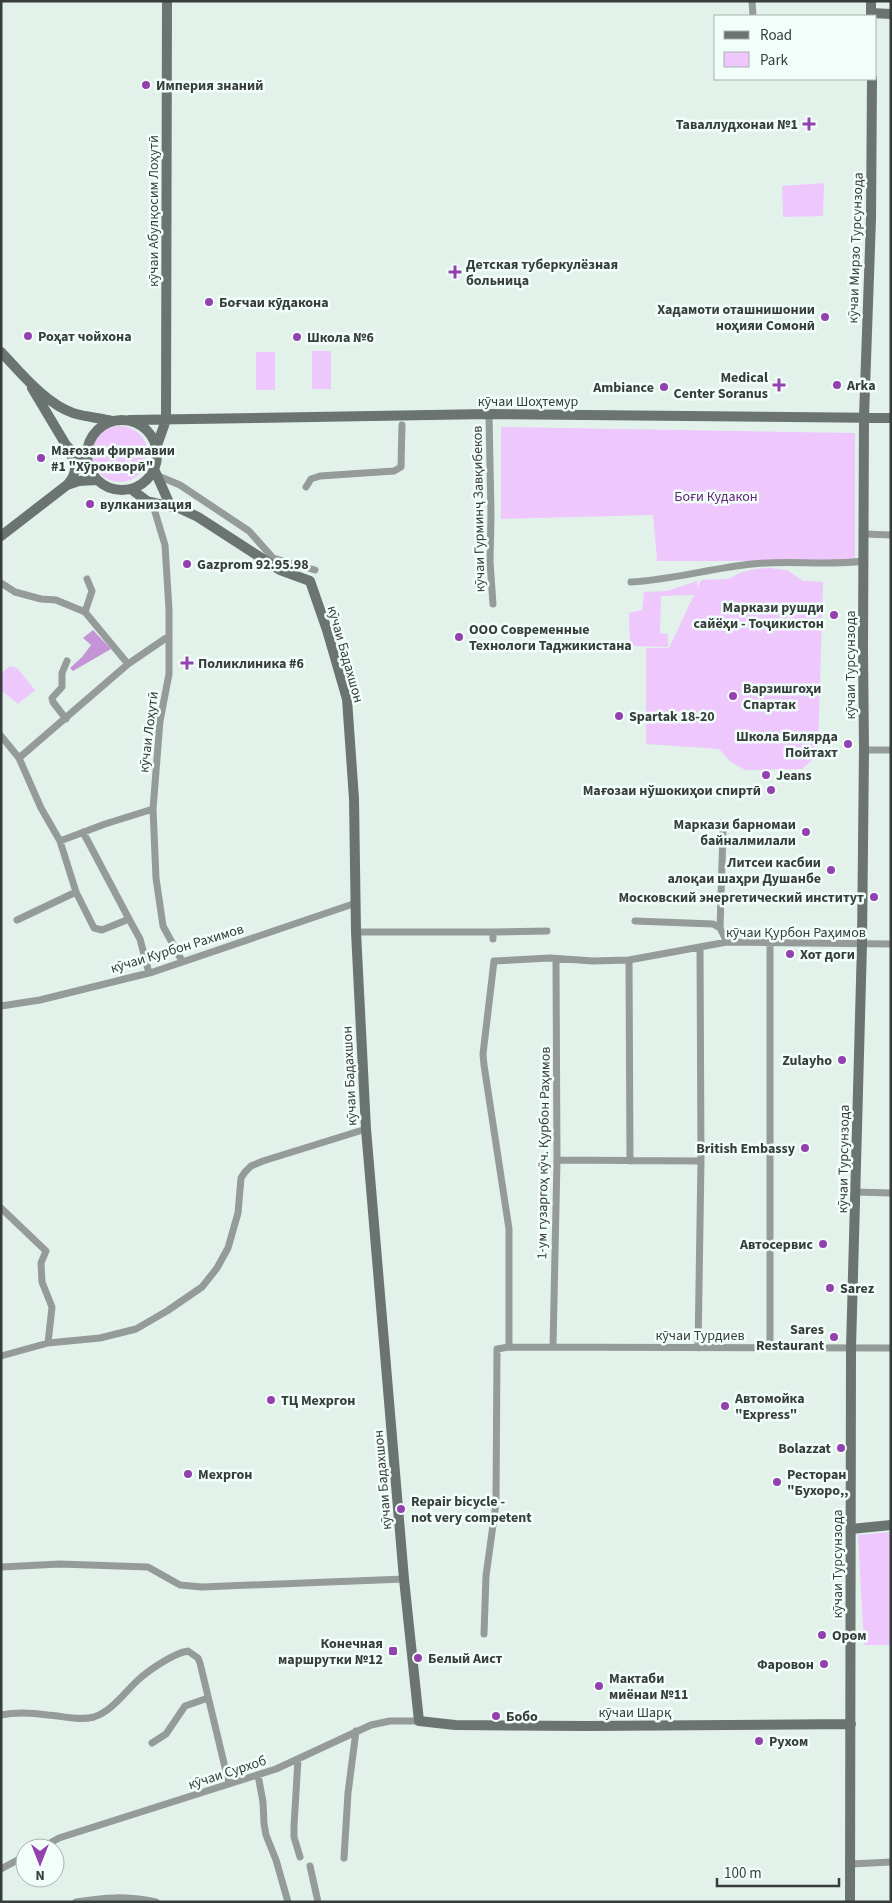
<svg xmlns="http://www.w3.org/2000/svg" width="892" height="1903" font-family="'Source Sans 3',sans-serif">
	<rect width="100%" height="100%" fill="#e2f2eb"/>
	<path fill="#eec7fd" d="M824 183 823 216 783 217 782 186Z
		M312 351H331V389H312Z
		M256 352H275V390H256Z
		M92 454a28 28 0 1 1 56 0a28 28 0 1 1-56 0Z
		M501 427 855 433V561H657L653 515 501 519Z
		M769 568 787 570 803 581 823 582 818 748 812 760 802 769 745 770 731 762 719 749 646 744V648H669L694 595 661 596 660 633 668 634V647L630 646 629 613 642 610 644 592 667 591 697 581 698 588 701 580 728 579 742 572 755 569Z
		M10 666 17 668 35 690 18 704 1 690V674Z
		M891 1532V1645H864L858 1535Z"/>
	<path fill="#c494d7" d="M93 630 111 649 73 671 70 668 82 657 91 645 83 638Z"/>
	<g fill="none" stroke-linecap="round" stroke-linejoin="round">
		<path stroke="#959b98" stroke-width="7" d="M752 1 753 16
			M489 414 491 514 490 562 493 604
			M156 475 180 485 249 531 273 558 315 570
			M306 487 311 479 320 476 394 471 401 467 402 425
			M152 502 165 545 169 610V674L160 721 153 809 156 878 163 926 182 961
			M864 534 891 535
			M631 582C672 580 712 568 752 564 789 560 827 566 864 561
			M1 583 15 592 41 599 56 600 85 612 128 664
			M85 612 92 591 87 579
			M66 719 53 702 52 698 62 687V673L67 661
			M1 736 19 758 41 808 60 841 76 892 94 928 102 930 129 919 140 939 149 973
			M864 750H891
			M19 758 128 664 169 636
			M721 823 723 832 720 928 727 942
			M83 832 129 919
			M60 841 105 824 153 809
			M17 920 76 892
			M635 921 713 924 720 928
			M356 932H493V939
			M493 932 547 931
			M770 943V1348
			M629 960 630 1161
			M1 1006 40 1000 153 972 356 903
			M557 1160 701 1161
			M856 1192 891 1193
			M1 1208 46 1251 41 1263 42 1282 52 1307 48 1343
			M509 1347V1229L484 1065 483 1054 494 961 550 958 593 961 629 960 727 942 891 944
			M553 1347 557 1160 556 960
			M698 1348 701 1161 700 947
			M1 1356 48 1343 100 1338 136 1329 167 1311 202 1287 217 1268 228 1248 238 1213 241 1178 245 1172 251 1166 263 1161 366 1129
			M1 1567 60 1564 148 1567 180 1585 202 1587 404 1579
			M484 1634 486 1576 496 1503 497 1349 509 1347 891 1348
			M1 1715C15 1712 34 1713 48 1715 63 1716 79 1721 94 1717 112 1711 125 1692 138 1680 149 1670 174 1653 188 1651L198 1658 200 1663 229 1784
			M152 1743 166 1734 185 1706 208 1698
			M298 1759 294 1826V1837L300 1857
			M258 1775 263 1802 264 1824 266 1835 276 1860 288 1902
			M41 1848 59 1838 276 1769 371 1725 390 1721H419
			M344 1858 348 1793 356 1731
			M851 1864 891 1862
			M310 1866 318 1902
			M1 1869 25 1856
			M76 1902C105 1897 126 1896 156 1902"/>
		<path stroke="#6b7470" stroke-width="10" d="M871 13 891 14
			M871 16V1
			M1 352C21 373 46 404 73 413 86 417 99 418 112 421
			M32 388 66 445 88 467
			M87 455a35 35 0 1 1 70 0a35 35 0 1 1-70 0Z
			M129 420 489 414 891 418
			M156 448 166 420 167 1
			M154 469 171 507
			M67 485C77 474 77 466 70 453
			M131 489 147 501 181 509 198 517 280 570 310 581 327 630 347 699 354 799 356 932 366 1129 404 1579 419 1721 455 1725 587 1726 851 1724
			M1 536 67 485 79 481 96 480
			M851 1529 891 1525
			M850 1902 851 1348 862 944 864 750 863 649 864 417 871 219 872 79"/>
	</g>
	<g fill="#9441b0" stroke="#f2fef9" stroke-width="2">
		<circle cx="146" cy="85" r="5"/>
		<path d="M806.5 116.5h5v5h5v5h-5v5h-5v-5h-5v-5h5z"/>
		<path d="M452.5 264.5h5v5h5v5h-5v5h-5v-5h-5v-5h5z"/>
		<circle cx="209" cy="302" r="5"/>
		<circle cx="825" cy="317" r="5"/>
		<circle cx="28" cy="336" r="5"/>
		<circle cx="297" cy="337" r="5"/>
		<path d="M776.5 377.5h5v5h5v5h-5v5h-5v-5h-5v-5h5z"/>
		<circle cx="837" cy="385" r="5"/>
		<circle cx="664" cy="387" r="5"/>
		<circle cx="41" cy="458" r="5"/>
		<circle cx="90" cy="504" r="5"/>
		<circle cx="187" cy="564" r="5"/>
		<circle cx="834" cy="615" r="5"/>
		<circle cx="459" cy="637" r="5"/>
		<path d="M184.5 655.5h5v5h5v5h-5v5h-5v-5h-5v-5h5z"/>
		<circle cx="733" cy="696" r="5"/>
		<circle cx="619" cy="716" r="5"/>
		<circle cx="848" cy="744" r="5"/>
		<circle cx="766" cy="775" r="5"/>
		<circle cx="771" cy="790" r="5"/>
		<circle cx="806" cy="832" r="5"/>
		<circle cx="831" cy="870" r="5"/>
		<circle cx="874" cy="897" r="5"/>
		<circle cx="790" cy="954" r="5"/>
		<circle cx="842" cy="1060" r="5"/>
		<circle cx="805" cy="1148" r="5"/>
		<circle cx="823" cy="1244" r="5"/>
		<circle cx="830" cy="1288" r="5"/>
		<circle cx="834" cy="1337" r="5"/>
		<circle cx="271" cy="1400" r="5"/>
		<circle cx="725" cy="1406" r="5"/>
		<circle cx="841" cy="1448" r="5"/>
		<circle cx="188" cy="1474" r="5"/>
		<circle cx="777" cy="1482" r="5"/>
		<circle cx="401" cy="1509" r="5"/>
		<circle cx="822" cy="1635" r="5"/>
		<rect x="388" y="1646" width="10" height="10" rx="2.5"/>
		<circle cx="418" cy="1658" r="5"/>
		<circle cx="824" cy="1664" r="5"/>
		<circle cx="599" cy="1686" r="5"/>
		<circle cx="496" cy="1716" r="5"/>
		<circle cx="759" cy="1741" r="5"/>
	</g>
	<g text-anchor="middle" stroke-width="5" stroke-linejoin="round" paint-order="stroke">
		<g font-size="14" font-weight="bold" fill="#373d3a" stroke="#f2fef9" text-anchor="start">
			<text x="156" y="90">Империя знаний</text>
			<text x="798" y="129" text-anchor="end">Таваллудхонаи №1</text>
			<text x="466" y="269">Детская туберкулёзная<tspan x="466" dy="16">больница</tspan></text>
			<text x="219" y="307">Боғчаи кӯдакона</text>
			<text x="815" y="314" text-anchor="end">Хадамоти оташнишонии<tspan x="815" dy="16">ноҳияи Сомонӣ</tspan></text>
			<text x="38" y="341">Роҳат чойхона</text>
			<text x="307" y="342">Школа №6</text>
			<text x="768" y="382" text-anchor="end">Medical<tspan x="768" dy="16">Center Soranus</tspan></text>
			<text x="847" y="390">Arka</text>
			<text x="654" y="392" text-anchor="end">Ambiance</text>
			<text x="51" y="455">Мағозаи фирмавии<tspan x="51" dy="16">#1 "Хӯрокворӣ"</tspan></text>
			<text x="100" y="509">вулканизация</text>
			<text x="197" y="569">Gazprom 92.95.98</text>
			<text x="824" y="612" text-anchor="end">Маркази рушди<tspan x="824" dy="16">сайёҳи - Тоҷикистон</tspan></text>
			<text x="469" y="634">ООО Современные<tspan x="469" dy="16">Технологи Таджикистана</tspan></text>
			<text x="198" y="668">Поликлиника #6</text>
			<text x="743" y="693">Варзишгоҳи<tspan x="743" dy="16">Спартак</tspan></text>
			<text x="629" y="721">Spartak 18-20</text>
			<text x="838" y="741" text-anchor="end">Школа Билярда<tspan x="838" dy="16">Пойтахт</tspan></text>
			<text x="776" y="780">Jeans</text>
			<text x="761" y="795" text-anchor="end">Мағозаи нўшокиҳои спиртӣ</text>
			<text x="796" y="829" text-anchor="end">Маркази барномаи<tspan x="796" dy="16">байналмилали</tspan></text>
			<text x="821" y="867" text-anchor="end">Литсеи касбии<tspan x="821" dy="16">алоқаи шаҳри Душанбе</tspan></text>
			<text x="864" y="902" text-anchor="end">Московский энергетический институт</text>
			<text x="800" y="959">Хот доги</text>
			<text x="832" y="1065" text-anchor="end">Zulayho</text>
			<text x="795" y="1153" text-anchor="end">British Embassy</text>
			<text x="813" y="1249" text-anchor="end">Автосервис</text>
			<text x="840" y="1293">Sarez</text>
			<text x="824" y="1334" text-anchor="end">Sares<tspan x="824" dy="16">Restaurant</tspan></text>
			<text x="735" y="1403">Автомойка<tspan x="735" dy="16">"Express"</tspan></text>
			<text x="281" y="1405">ТЦ Мехргон</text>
			<text x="831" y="1453" text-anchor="end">Bolazzat</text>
			<text x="198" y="1479">Мехргон</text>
			<text x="787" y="1479">Ресторан<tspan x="787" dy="16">"Бухоро,,</tspan></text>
			<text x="411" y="1506">Repair bicycle -<tspan x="411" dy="16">not very competent</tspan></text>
			<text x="832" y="1640">Ором</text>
			<text x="383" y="1648" text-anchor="end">Конечная<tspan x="383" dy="16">маршрутки №12</tspan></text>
			<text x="428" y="1663">Белый Аист</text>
			<text x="814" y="1669" text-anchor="end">Фаровон</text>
			<text x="609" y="1683">Мактаби<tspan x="609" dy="16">миёнаи №11</tspan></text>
			<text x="506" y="1721">Бобо</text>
			<text x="769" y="1746">Рухом</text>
		</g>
		<g font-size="14" fill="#373d3a" stroke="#f2fef9">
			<text transform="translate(153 211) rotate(-90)" y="5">кӯчаи Абулқосим Лоҳутӣ</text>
			<text transform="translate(855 248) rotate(-88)" y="5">кӯчаи Мирзо Турсунзода</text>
			<text x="528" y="406">кӯчаи Шоҳтемур</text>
			<text transform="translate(478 509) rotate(-91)" y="5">кӯчаи Гурминҷ Завқибеков</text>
			<text transform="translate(346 654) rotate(74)" y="5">кӯчаи Бадахшон</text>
			<text transform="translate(850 665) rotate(-90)" y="5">кӯчаи Турсунзода</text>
			<text transform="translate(148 732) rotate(-83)" y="5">кӯчаи Лоҳутӣ</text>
			<text x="796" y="937">кӯчаи Қурбон Раҳимов</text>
			<text transform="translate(177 948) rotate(-17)" y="5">кӯчаи Курбон Рахимов</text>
			<text transform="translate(349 1076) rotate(-93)" y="5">кӯчаи Бадахшон</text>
			<text transform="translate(543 1153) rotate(-89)" y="5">1-ум гузаргоҳ кӯч. Қурбон Раҳимов</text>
			<text transform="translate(843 1159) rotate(-89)" y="5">кӯчаи Турсунзода</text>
			<text x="700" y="1340">кӯчаи Турдиев</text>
			<text transform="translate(382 1480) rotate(-95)" y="5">кӯчаи Бадахшон</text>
			<text transform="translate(837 1564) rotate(-90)" y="5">кӯчаи Турсунзода</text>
			<text x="635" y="1717">кӯчаи Шарқ</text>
			<text transform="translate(227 1772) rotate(-18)" y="5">кӯчаи Сурхоб</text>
		</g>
		<g font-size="14" fill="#622776" stroke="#f2fef9">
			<text x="716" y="501">Боғи Кудакон</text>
		</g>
	</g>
	<rect width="892" height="1903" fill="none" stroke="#373d3a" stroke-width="5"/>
	<rect x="714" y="15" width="162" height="65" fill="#f2fef9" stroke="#a7b1ad"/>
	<rect x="724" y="31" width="25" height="8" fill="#6b7470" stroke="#a7b1ad"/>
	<text x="760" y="40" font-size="15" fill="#373d3a">Road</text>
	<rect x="724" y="52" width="25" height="15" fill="#eec7fd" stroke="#a7b1ad"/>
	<text x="760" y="65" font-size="15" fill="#373d3a">Park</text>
	<g transform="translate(40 1863) rotate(180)"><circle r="24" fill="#f2fef9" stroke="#a7b1ad"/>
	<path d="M0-4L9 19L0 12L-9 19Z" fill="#9441b0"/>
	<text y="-8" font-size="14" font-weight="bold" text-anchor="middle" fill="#373d3a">N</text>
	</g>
	<path d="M717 1878v8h122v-8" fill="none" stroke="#373d3a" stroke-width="2.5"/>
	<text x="724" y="1878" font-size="15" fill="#373d3a" stroke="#f2fef9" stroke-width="4" paint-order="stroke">100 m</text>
</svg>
